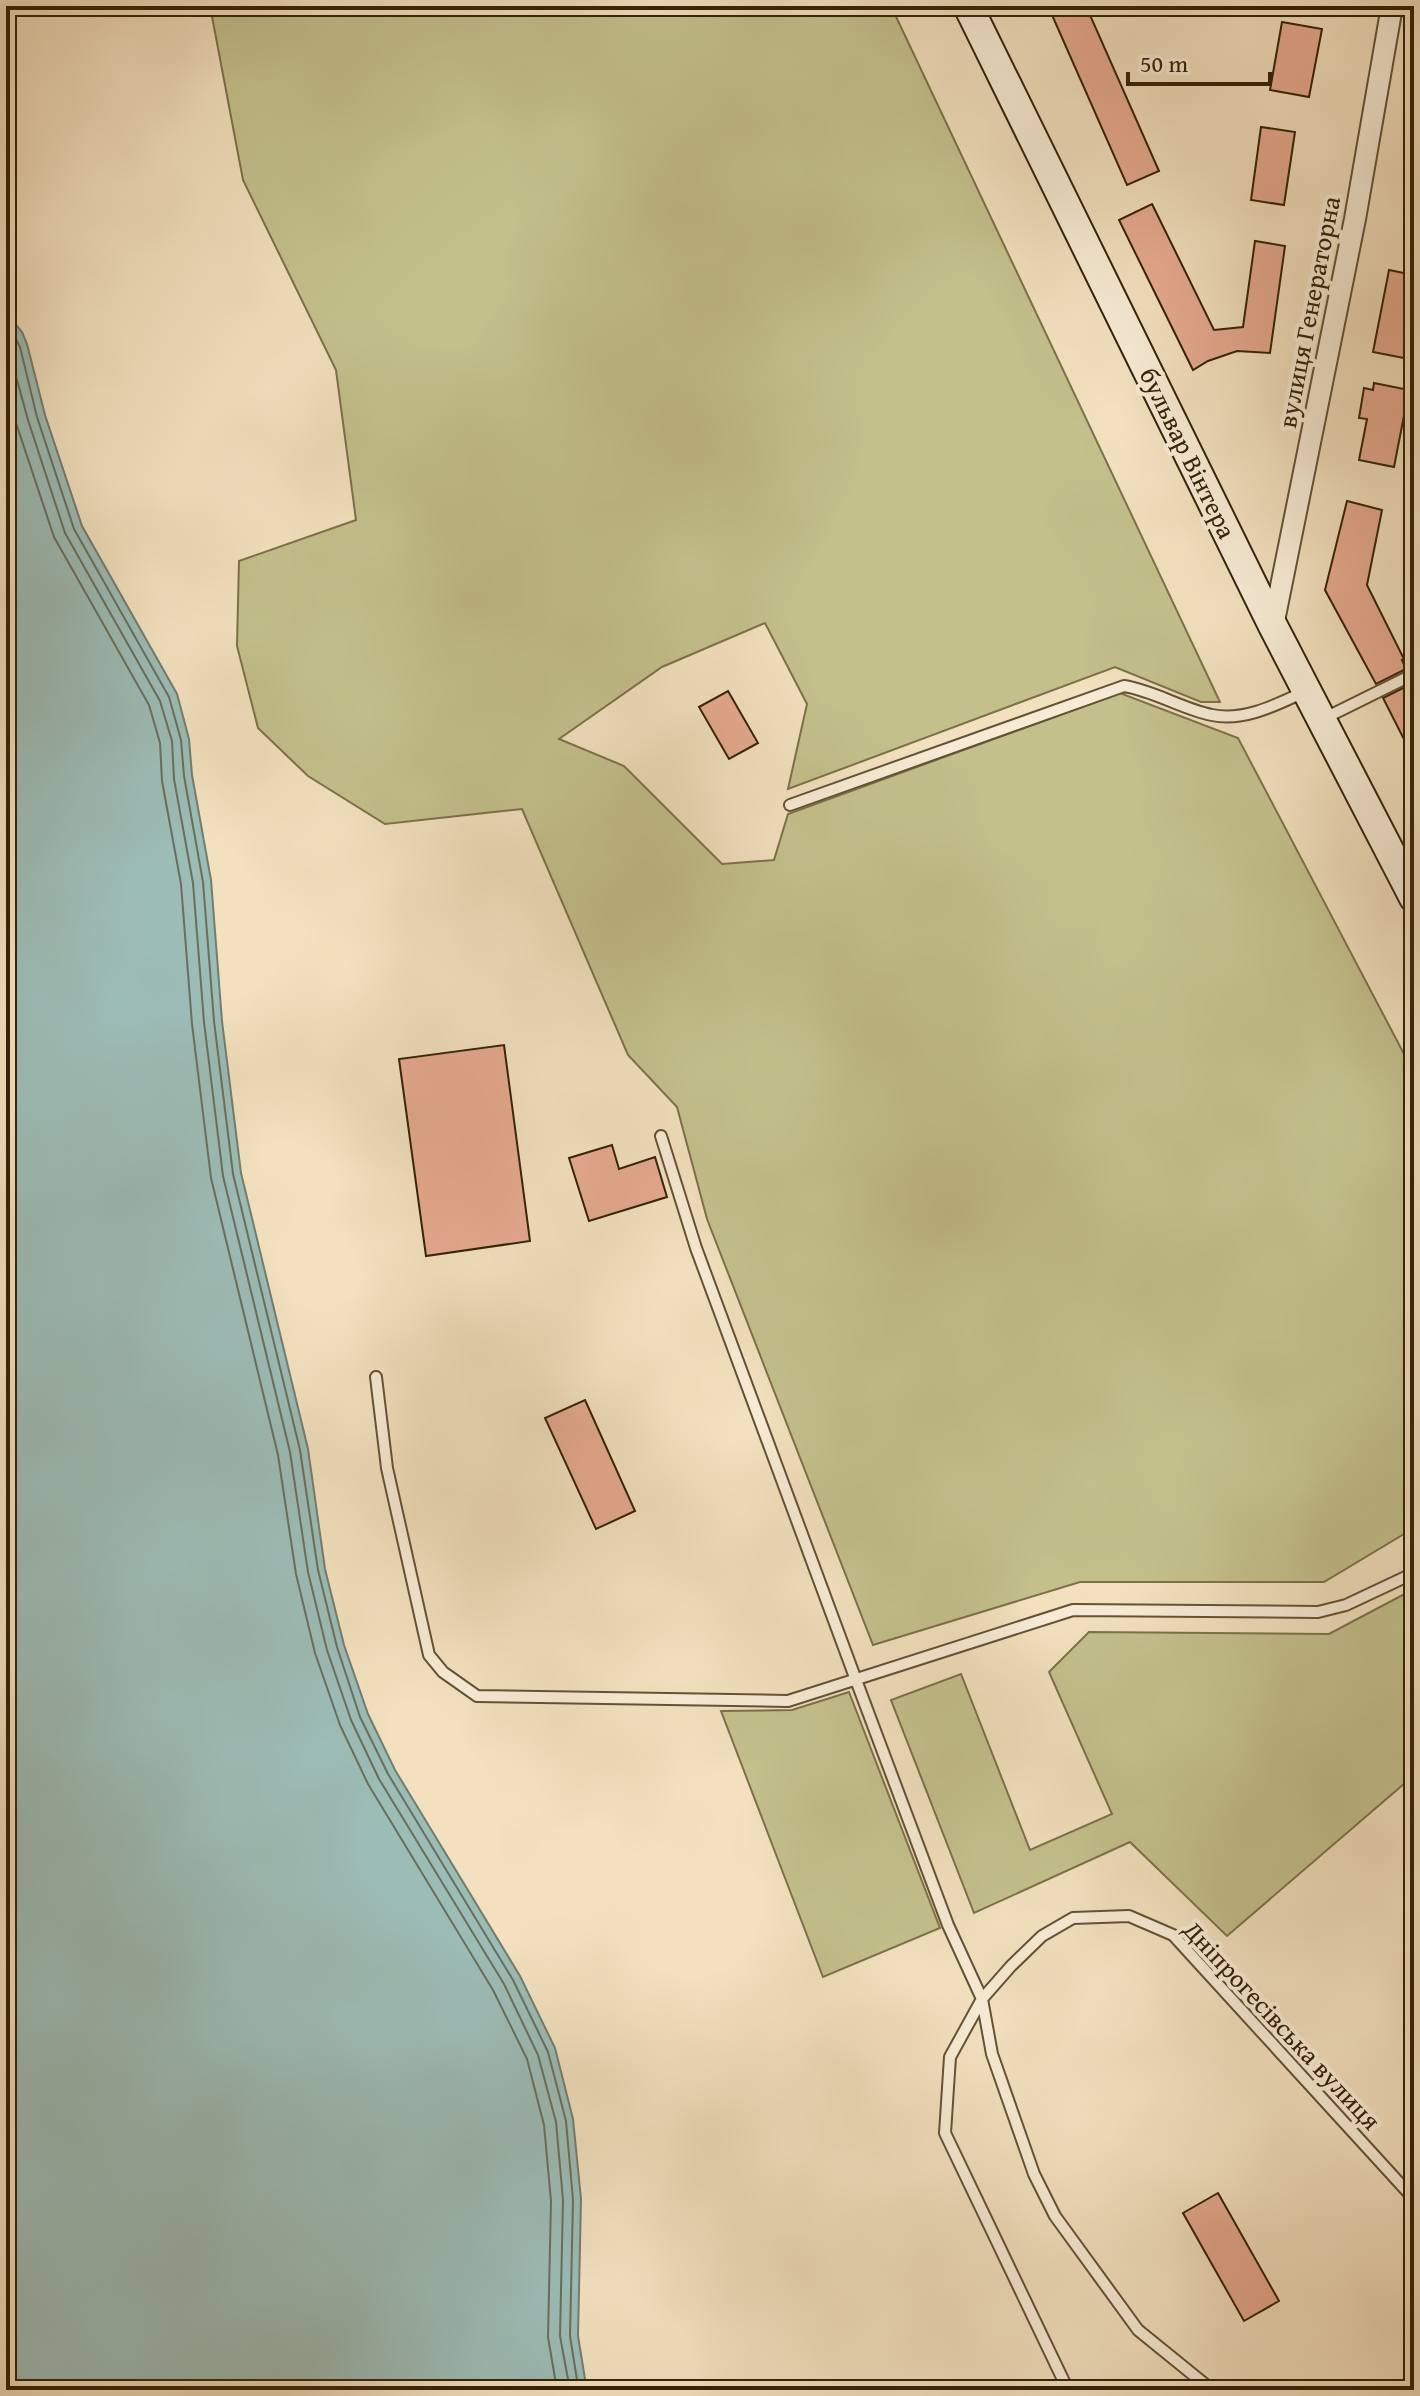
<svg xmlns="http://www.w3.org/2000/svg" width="1420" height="2396" font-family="'Gentium Book Plus',serif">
	<rect width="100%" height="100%" fill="#f2e0be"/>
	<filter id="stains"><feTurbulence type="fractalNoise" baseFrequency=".0025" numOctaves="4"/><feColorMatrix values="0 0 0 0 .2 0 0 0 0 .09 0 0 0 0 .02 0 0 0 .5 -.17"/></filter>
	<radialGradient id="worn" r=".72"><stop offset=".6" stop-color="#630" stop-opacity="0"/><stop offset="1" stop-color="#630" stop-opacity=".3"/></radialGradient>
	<path fill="#c3c08c" stroke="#7c714a" stroke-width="2" d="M210 6H891L1220 702H1201L1115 667 788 789 807 704 765 623 662 667 559 739 624 766 722 864 774 860 788 814 1120 693 1238 738 1414 1073V1528L1324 1582H1080L873 1645 707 1219 677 1107 628 1055 522 809 385 824 308 776 258 728 237 646 239 561 356 520 336 370 243 180Z
		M1414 1589V1778L1412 1777 1227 1936 1130 1842 974 1913 891 1700 961 1674 1030 1850 1112 1814 1049 1672 1089 1632 1329 1634Z
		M849 1692 940 1928 823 1977 721 1711 792 1710Z"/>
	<path fill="#9cbcb6" stroke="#727e70" stroke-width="2" d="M12 320 22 332 27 344 45 415 82 526 177 694 189 739 192 775 211 880 222 1021 241 1173 308 1449 325 1569 344 1645 368 1714 395 1770 520 1976 555 2048 573 2119 581 2199 578 2336 585 2379 590 2390H6V322Z"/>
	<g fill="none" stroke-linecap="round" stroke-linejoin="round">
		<path stroke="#686f5e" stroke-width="2" d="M6 329 12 331 20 347 37 417 74 529 169 697 181 740 184 776 203 882 214 1021 233 1174 300 1450 318 1570 337 1647 360 1717 388 1774 513 1980 548 2052 566 2121 573 2200 570 2336 577 2380 581 2390
			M6 340 28 420 65 533 160 701 172 741 174 779 193 883 204 1022 223 1176 290 1452 308 1572 327 1650 351 1720 379 1779 504 1984 538 2055 556 2122 563 2200 560 2336 570 2390
			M6 383 16 423 54 537 149 705 160 743 162 781 181 884 192 1024 211 1178 278 1455 296 1574 315 1653 340 1725 368 1784 493 1990 527 2059 544 2125 551 2201 548 2337 557 2390"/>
	</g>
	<path fill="#e5a98f" stroke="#342207" stroke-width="2" d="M1048 6H1086L1159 171 1127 185Z
		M1282 22 1322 29 1309 97 1270 90Z
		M1261 127 1295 132 1284 205 1251 200Z
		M1152 204 1214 330 1243 327 1255 241 1285 246 1270 353 1237 351 1208 361 1193 370 1119 220Z
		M1389 270 1414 275V360L1373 352Z
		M1374 383 1409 390 1394 467 1359 460 1367 419 1359 418 1364 388 1373 390Z
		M1347 501 1382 510 1367 585 1404 659 1402 660 1406 669 1376 684 1325 590Z
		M1413 683 1414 685V759L1383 698Z
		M728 691 758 743 729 759 699 707Z
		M504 1045 530 1241 426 1256 399 1059Z
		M612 1145 619 1169 655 1157 667 1197 589 1221 569 1158Z
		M585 1400 635 1511 596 1529 545 1418Z
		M1218 2193 1279 2301 1244 2321 1183 2213Z"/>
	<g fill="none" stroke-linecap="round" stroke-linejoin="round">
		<g stroke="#645235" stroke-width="14">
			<path id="lane" d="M1325 718 1414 674
				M790 805 1124 686C1155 691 1182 709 1212 715 1244 722 1278 704 1306 691
				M661 1136 696 1248 856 1680 948 1925 982 1999 992 2054 1034 2174 1055 2216 1138 2330 1212 2390
				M376 1377 387 1468 429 1655 443 1672 477 1696 788 1701 1073 1610 1318 1612 1346 1605 1414 1573
				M1068 2390 945 2133 950 2057 982 1999 1011 1966 1042 1936 1073 1918 1129 1916 1173 1935 1414 2199"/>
		</g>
		<g stroke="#645235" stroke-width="24">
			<path id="street" d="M1273 626 1355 219 1392 6"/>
		</g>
		<g stroke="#342207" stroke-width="32">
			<path id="secondary" d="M968 6 1273 626 1414 898"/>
		</g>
		<use href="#lane" stroke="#f7ebd5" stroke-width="10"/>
		<use href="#street" stroke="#f7ebd5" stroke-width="20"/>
		<use href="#secondary" stroke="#f7ebd5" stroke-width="28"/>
	</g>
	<g text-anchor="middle" stroke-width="8" stroke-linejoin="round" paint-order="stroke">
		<g font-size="26" fill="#342207" stroke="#f7ebd5">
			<text transform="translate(1309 312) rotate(-79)" y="9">вулиця Генераторна</text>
			<text transform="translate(1188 453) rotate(64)" y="9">бульвар Вінтера</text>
			<text transform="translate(1282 2025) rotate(47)" y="9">Дніпрогесівська вулиця</text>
		</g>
	</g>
	<rect width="1420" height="2396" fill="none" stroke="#f2e0be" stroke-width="32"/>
	<rect x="8" y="8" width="1404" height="2380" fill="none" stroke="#342207" stroke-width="4"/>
	<rect x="16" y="16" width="1388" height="2364" fill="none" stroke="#342207" stroke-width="2"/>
	<path d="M1128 72v12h142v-12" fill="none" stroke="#342207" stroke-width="4"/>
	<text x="1140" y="72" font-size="24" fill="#342207" stroke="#f7ebd5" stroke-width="6" paint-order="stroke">50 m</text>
	<rect width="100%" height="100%" filter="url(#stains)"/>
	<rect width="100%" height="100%" fill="url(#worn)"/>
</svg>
